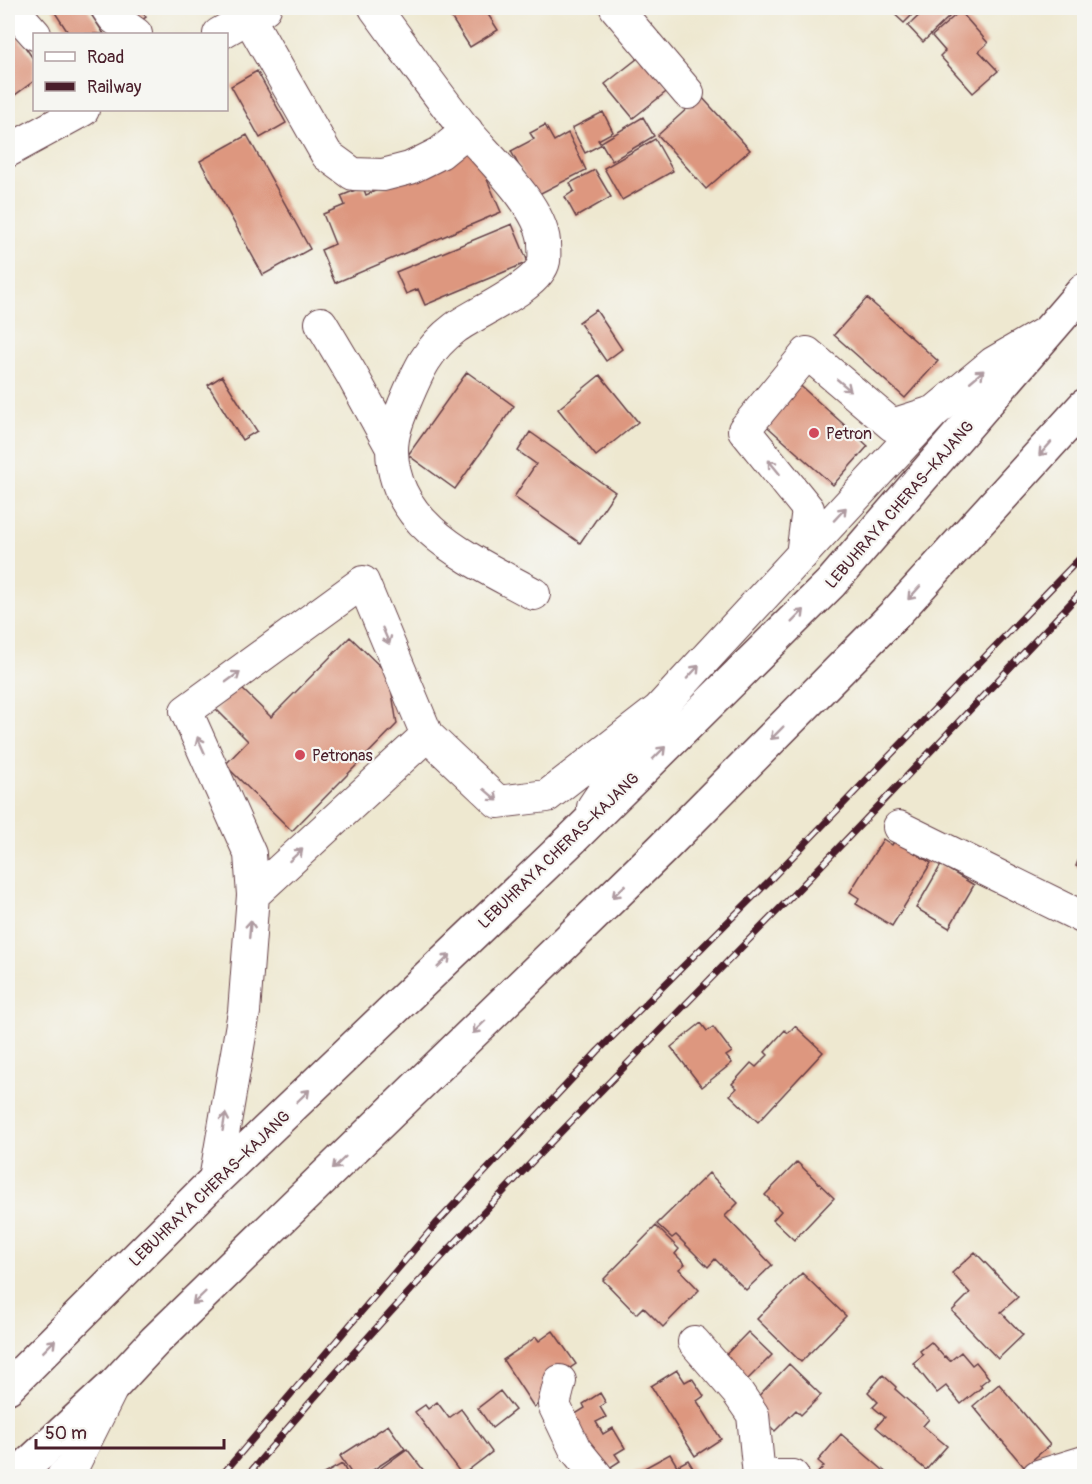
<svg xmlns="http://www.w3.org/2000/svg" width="1092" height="1484" font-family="Pangolin,sans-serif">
	<rect width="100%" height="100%" fill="#f6f6f2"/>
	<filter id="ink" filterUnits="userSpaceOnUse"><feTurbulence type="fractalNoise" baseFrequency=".0167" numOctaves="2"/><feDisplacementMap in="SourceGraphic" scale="12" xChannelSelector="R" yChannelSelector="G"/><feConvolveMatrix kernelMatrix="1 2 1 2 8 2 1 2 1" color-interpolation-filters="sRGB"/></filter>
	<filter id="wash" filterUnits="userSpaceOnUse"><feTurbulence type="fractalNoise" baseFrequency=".008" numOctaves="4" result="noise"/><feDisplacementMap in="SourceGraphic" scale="24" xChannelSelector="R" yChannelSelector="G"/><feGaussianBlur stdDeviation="1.35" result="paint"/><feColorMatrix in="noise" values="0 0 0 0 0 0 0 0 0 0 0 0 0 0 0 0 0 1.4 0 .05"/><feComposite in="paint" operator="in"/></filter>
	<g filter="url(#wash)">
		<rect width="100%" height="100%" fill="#eee8d0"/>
		<g id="blocks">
			<path fill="#dd977f" d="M52 8H87L104 34H69Z
				M119 8H139L146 17 132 27Z
				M445 8H484L498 30 470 47Z
				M888 8H919L904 23Z
				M927 8H940L949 17 923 42 908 26Z
				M960 11 988 43 979 51 998 71 973 93 940 56 945 51 932 36Z
				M15 32 34 60V81L8 100V38Z
				M642 55 670 89 633 118 605 84Z
				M257 71 286 123 260 138 231 86Z
				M701 96 750 150 706 189 658 135Z
				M603 112 613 132 598 140 600 143 643 117 654 136 612 161 602 144 585 153 572 128Z
				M545 125 554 141 568 133 586 170 535 196 511 151 534 139 530 133Z
				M247 135 310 249 263 275 200 161Z
				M655 139 673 171 622 200 604 168Z
				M474 149 501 212 335 283 321 250 335 244 323 214 345 205 341 196 363 187 366 195Z
				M595 170 611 197 576 217 565 197 574 191 570 183Z
				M512 224 528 262 425 305 418 289 406 294 396 272Z
				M867 298 938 361 905 398 834 335Z
				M596 310 622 349 606 361 579 322Z
				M467 372 514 406 455 489 408 455Z
				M600 375 638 422 596 456 558 409Z
				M222 376 257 431 242 440 208 385Z
				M795 381 868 446 833 485 760 420Z
				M530 432 615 492 580 543 514 497 536 464 518 451Z
				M350 637 389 675 397 724 292 831 225 765 248 741 216 709 239 686 271 717Z
				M883 839 892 845 895 840 931 863 892 926 856 904 859 898 850 892Z
				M1082 851 1084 852V869L1076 866Z
				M941 865 974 885 949 928 916 908Z
				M701 1023 707 1031 713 1027 732 1052 726 1056 732 1063 702 1087 671 1047Z
				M795 1026 823 1052 758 1122 730 1095 737 1088 732 1084 751 1063 756 1067 768 1055 765 1052 785 1030 788 1033Z
				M797 1162 834 1198 794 1240 773 1220 781 1211 765 1195Z
				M709 1173 738 1203 725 1216 772 1265 746 1290 715 1259 708 1267 676 1235 672 1238 657 1224Z
				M656 1226 679 1249 675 1254 685 1264 679 1269 699 1290 663 1327 643 1307 636 1314 603 1280Z
				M975 1252 1018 1297 1001 1312 1023 1335 998 1359 952 1311 970 1293 952 1273Z
				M802 1273 846 1316 801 1362 757 1319Z
				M553 1331 576 1364 561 1374 568 1384 534 1407 503 1360 536 1337 539 1341Z
				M748 1332 772 1355 734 1393 711 1370Z
				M931 1342 944 1357 945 1356 950 1361 961 1352 972 1365 976 1362 989 1378 980 1385 982 1387 961 1404 946 1386 937 1393 913 1363 923 1355 920 1351Z
				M789 1364 821 1395 801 1415 796 1410 775 1431 749 1406Z
				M677 1370 685 1382 692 1378 704 1396 697 1401 721 1439 695 1456 651 1386Z
				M883 1375 896 1387 895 1389 929 1419 923 1426 947 1446 926 1470 876 1427 885 1417 873 1407 878 1402 868 1392Z
				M999 1384 1050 1445 1024 1467 973 1406Z
				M500 1391 515 1410 492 1428 478 1408Z
				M600 1393 606 1403 600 1407 606 1417 596 1422 603 1434 613 1428 625 1448 615 1454 620 1461 597 1476 569 1418 585 1408 583 1404Z
				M437 1402 449 1418 461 1409 492 1452 462 1475 415 1412 425 1405 428 1409Z
				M388 1425 405 1449 364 1476H353L340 1456Z
				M841 1434 890 1476H815L824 1466 818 1461Z
				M407 1449 428 1476H370Z
				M670 1454 677 1466 688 1460 698 1476H630Z
				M342 1464 349 1476H320Z"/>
		</g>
	</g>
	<g filter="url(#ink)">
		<use href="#blocks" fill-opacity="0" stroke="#633d44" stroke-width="1.5"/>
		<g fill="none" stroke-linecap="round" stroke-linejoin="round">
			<g stroke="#633d44" stroke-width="34">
				<path id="minor" d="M12 8 35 34
					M107 8 114 18 136 34
					M375 8C405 49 435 92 467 132 490 159 541 206 544 242 544 248 545 255 544 261 539 287 476 312 455 328 427 349 418 371 405 402 399 417 392 433 392 450 393 529 475 561 534 594
					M616 8 688 93
					M249 18 327 155 353 174 383 175 410 168 440 153 467 131
					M219 34 265 8
					M8 151 83 110
					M321 323 352 375 392 448
					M802 555 808 509 744 430 807 353 892 425 933 412
					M593 807 658 710 934 412 993 363 1043 334
					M899 827 1084 918
					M253 895 427 735
					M215 1180 244 1012 253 895 250 854 186 711 363 582 427 735 498 802 547 796 658 710
					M694 1342 738 1393 753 1415 759 1476
					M560 1381 554 1405 575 1449 597 1476
					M63 1476 72 1468 112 1388
					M768 1476H793
					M1038 1476 1084 1462"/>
			</g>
			<g stroke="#633d44" stroke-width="36">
				<path id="highway" d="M8 1387 215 1180 573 838 831 583 1084 290
					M16 1476 114 1385 155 1341 661 850 895 614 1084 406"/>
			</g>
			<use href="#minor" stroke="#fff" stroke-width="32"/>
			<use href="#highway" stroke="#fff" stroke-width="33"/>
			<g stroke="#4a1f2b" stroke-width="7">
				<path id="rail" d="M221 1476 436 1224 598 1051 771 879 1084 554
					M247 1476C417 1273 603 1089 788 900 888 797 986 693 1084 589"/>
			</g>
			<use href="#rail" stroke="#f6f6f2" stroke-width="4.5" stroke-dasharray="14" stroke-linecap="butt"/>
		</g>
		<defs><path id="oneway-shaft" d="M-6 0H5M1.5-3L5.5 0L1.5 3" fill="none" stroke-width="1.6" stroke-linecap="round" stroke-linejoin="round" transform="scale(1.5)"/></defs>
		<g stroke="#ae9aa0">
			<use href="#oneway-shaft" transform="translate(977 376) rotate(-40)"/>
			<use href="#oneway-shaft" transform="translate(844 385) rotate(40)"/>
			<use href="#oneway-shaft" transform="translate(1045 449) rotate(132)"/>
			<use href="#oneway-shaft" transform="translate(774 467) rotate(-129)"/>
			<use href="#oneway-shaft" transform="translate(840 514) rotate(-47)"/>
			<use href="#oneway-shaft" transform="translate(914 593) rotate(132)"/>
			<use href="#oneway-shaft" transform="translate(798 616) rotate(-45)"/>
			<use href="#oneway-shaft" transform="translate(386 636) rotate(67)"/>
			<use href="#oneway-shaft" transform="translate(693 672) rotate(-47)"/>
			<use href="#oneway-shaft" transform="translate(233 677) rotate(-36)"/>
			<use href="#oneway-shaft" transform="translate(777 733) rotate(135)"/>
			<use href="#oneway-shaft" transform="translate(201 745) rotate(-114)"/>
			<use href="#oneway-shaft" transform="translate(659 753) rotate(-45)"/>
			<use href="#oneway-shaft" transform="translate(491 795) rotate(41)"/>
			<use href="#oneway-shaft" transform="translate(296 855) rotate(-42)"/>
			<use href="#oneway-shaft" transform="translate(619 891) rotate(136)"/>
			<use href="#oneway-shaft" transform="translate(250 929) rotate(-85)"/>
			<use href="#oneway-shaft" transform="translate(444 961) rotate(-44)"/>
			<use href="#oneway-shaft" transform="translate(479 1027) rotate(136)"/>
			<use href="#oneway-shaft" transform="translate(303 1096) rotate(-44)"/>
			<use href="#oneway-shaft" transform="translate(224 1122) rotate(-81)"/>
			<use href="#oneway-shaft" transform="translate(339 1163) rotate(136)"/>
			<use href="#oneway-shaft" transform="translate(199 1298) rotate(136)"/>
			<use href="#oneway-shaft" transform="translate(49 1346) rotate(-45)"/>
		</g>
	</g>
	<g fill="#d1495b" stroke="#f6f6f2" stroke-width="2">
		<circle cx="814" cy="433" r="6"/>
		<circle cx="300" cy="755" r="6"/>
	</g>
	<g text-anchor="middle" stroke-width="4.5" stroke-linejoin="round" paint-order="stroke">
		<g font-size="16" fill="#4a1f2b" stroke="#f6f6f2" text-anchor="start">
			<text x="826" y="439">Petron</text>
			<text x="312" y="761">Petronas</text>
		</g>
		<g font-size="16" fill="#4a1f2b" stroke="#f6f6f2">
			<text transform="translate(899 504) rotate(-49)" y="6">LEBUHRAYA CHERAS–KAJANG</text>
			<text transform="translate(558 850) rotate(-44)" y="6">LEBUHRAYA CHERAS–KAJANG</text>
			<text transform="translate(209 1188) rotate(-44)" y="6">LEBUHRAYA CHERAS–KAJANG</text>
		</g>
	</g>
	<rect width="1092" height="1484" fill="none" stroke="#f6f6f2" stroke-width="30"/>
	<rect x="33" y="33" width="195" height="78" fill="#f6f6f2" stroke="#b1a0a2" stroke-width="1.5"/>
	<rect x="45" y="52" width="30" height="9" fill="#ffffff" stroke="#b1a0a2" stroke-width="1.5"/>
	<text x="87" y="63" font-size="18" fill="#4a1f2b">Road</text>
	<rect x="45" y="82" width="30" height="9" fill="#4a1f2b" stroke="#b1a0a2" stroke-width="1.5"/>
	<text x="87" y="93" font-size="18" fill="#4a1f2b">Railway</text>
	<path d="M36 1439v9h188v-9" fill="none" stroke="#4a1f2b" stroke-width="3"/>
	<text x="45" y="1439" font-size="18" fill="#4a1f2b" stroke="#f6f6f2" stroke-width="4.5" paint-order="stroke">50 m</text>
</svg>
